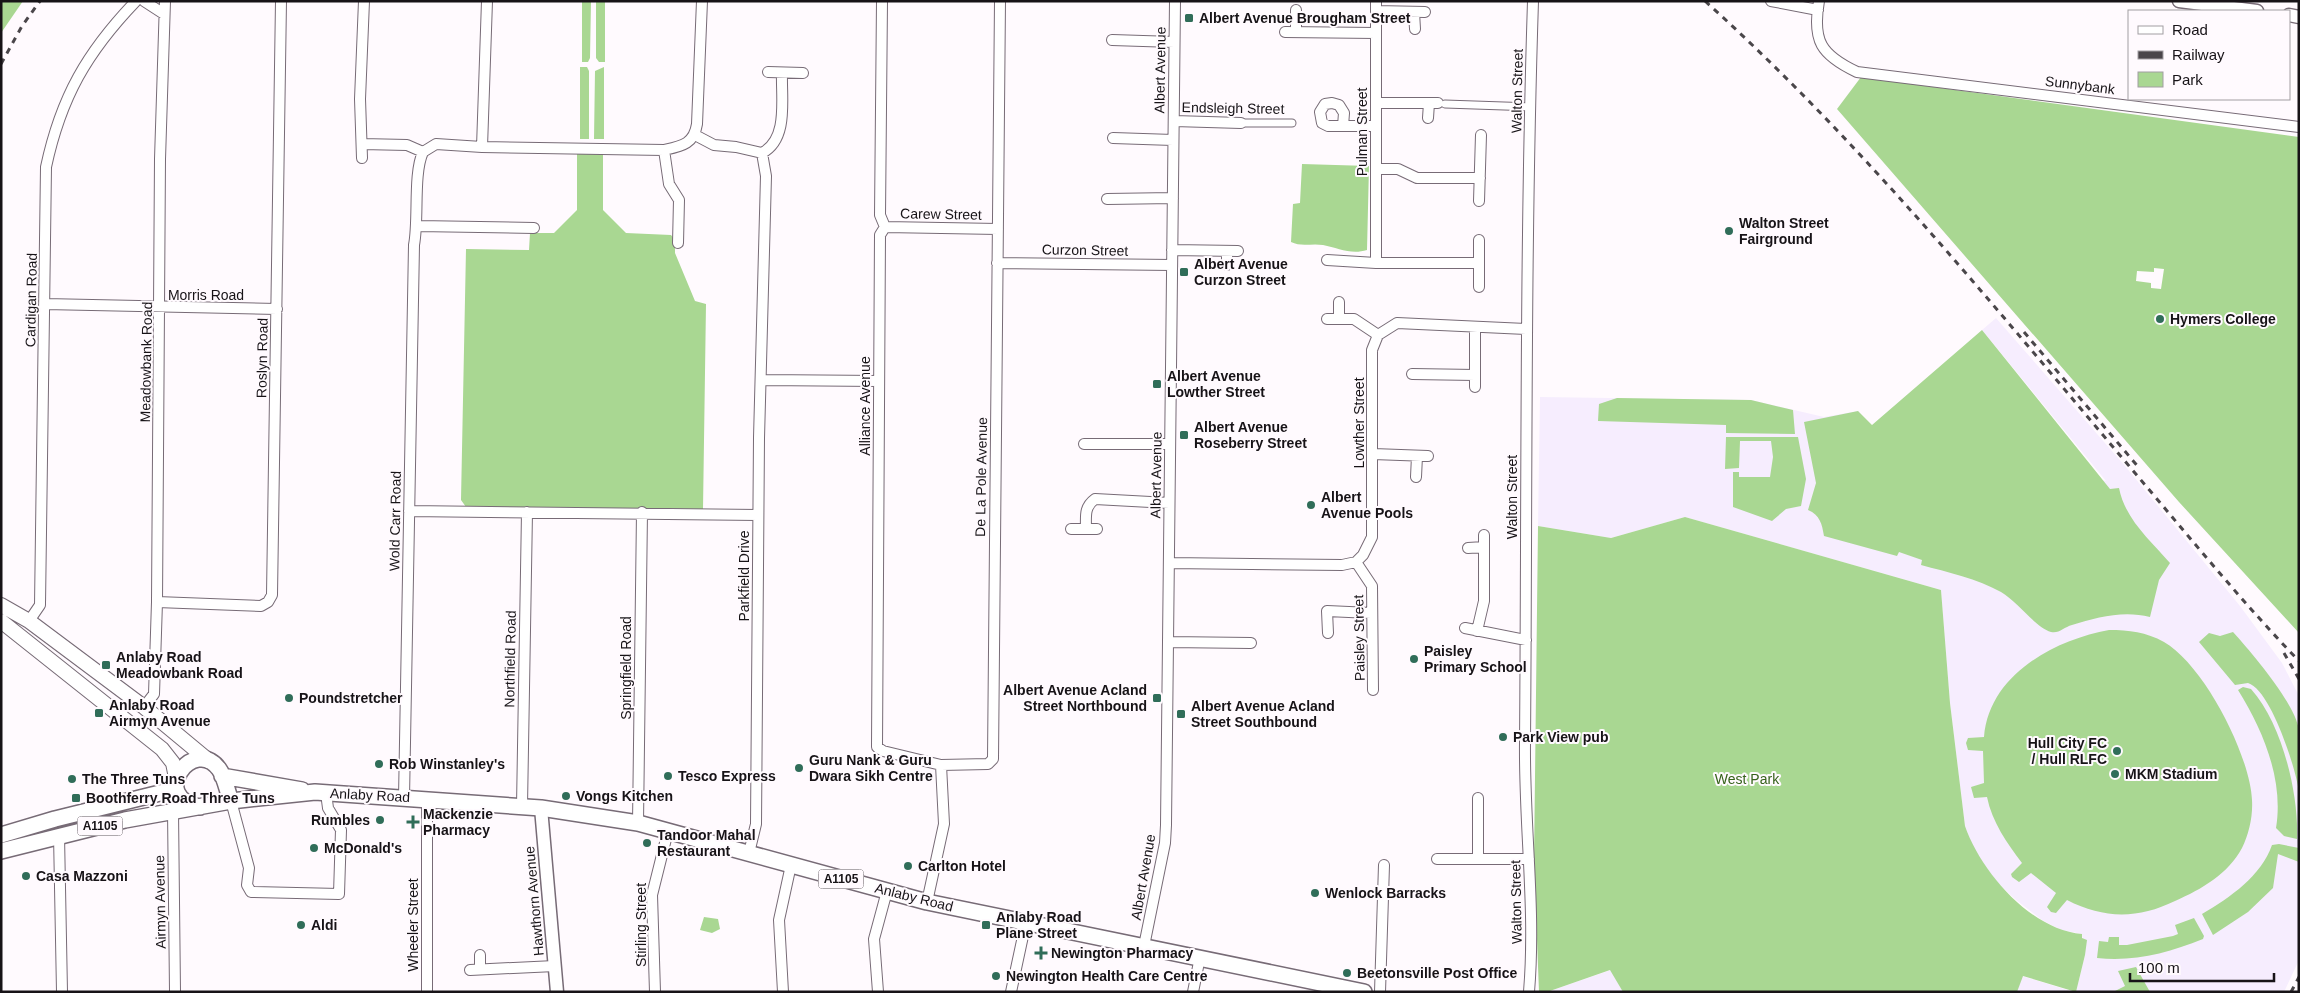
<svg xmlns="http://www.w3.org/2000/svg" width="2300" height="993" font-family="Arial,sans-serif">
	<rect width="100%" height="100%" fill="#fffafe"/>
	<path fill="#f6edfe" d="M1996 318 2125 466 2240 606 2282 663 2299 696V960L2284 992H2076L2085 955 2082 934 2061 930 2042 920 2016 900 1998 883 1985 866 1972 845 1965 826 1950 703 1941 590 1685 517 1611 538 1538 526 1540 397 1751 400 1824 417 1858 411 1872 426 2106 481 1982 330Z
		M1611 970 1623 992H1547Z
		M2022 976 2074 992H2017Z"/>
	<path fill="#a9d792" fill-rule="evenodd" d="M1 1H23L1 33Z
		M582 1H591L590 58 588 62H582Z
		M596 1H605V62H599L596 58Z
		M580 67H587L589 71V139H580Z
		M604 67V139H594L595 71Z
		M1861 77 2299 137V633L2179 502 1837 109ZM2154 268 2164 269 2161 289 2151 288V283L2136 281 2137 271 2154 272Z
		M577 154H603V210L626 233 671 235 675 240V253L695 301 706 304 703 509 466 507 461 500 466 249 529 250 530 233H554L577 210Z
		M1302 164 1369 166 1367 250C1351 255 1338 248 1323 245 1312 243 1301 247 1291 242L1293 204 1300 203Z
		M1982 330 2110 489 2119 488C2125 519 2150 540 2170 563L2159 580 2150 617C2124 610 2097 617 2072 625 2064 627 2059 634 2051 632 2035 627 2018 602 2001 592 1978 579 1947 572 1921 565L1922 560 1899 552 1897 556 1824 536C1822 524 1820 515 1808 510L1816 483 1804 422 1858 411 1872 425Z
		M1617 398 1751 400 1793 410 1795 434 1726 433V425L1598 421 1599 404Z
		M1726 437H1798L1806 479 1801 506 1786 509 1772 521 1733 507V472H1739V477H1770L1773 457 1771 441H1740L1739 468 1725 469Z
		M1685 517 1941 590 1950 703 1965 826C1981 872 2031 930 2082 934V938L2087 940 2085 955 2076 992 2023 976 2017 992H1623L1610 970 1547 992H1539L1534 861 1538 526 1611 538Z
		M2109 630C2129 630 2146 632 2164 642 2204 665 2250 755 2252 800 2253 816 2249 834 2242 848 2228 874 2202 889 2175 901 2138 919 2104 919 2067 900L2056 913 2051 912 2047 907 2056 893 2031 873 2019 882 2012 877 2011 874 2022 863C2007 843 1992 822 1987 797L1974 798 1971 787 1984 783 1983 751 1968 750 1966 743 1968 738 1984 737C1989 675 2054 640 2109 630Z
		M2233 632C2252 653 2295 703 2299 730 2300 750 2299 772 2299 792 2296 769 2271 690 2248 683L2235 685 2199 642 2209 633 2220 636Z
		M2243 687 2251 689C2282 723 2299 794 2297 839L2284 836 2276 828C2284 780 2263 730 2238 690Z
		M2279 844 2299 848V862L2278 854 2273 888 2248 912 2213 935 2202 914C2231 897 2261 876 2272 845Z
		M704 917 718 919 720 929 712 933 700 930Z
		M2194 918 2204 936 2203 939C2168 953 2134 962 2097 958L2099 941 2108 942 2109 937H2119V945H2127L2173 936 2178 934 2175 925Z
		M2136 967 2150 992H2113L2125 986 2118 971Z"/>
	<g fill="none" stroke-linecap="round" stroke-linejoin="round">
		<g stroke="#776b76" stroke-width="9">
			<path id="pedestrian" d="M1445 104 1531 107
				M1241 123H1292"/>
		</g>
		<g stroke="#776b76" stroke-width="12">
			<path id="minor" d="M144 1 164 14
				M882 1 880 215 885 227 880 235 877 747 883 751 941 765 988 764 993 759 1000 1
				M1771 1 1818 10
				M1819 1C1812 41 1821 55 1857 72L2299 127
				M1296 10V31
				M1376 11 1425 12
				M1414 12 1415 29
				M1285 32 1376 33
				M1112 40 1174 42
				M768 72 803 73
				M1376 103H1438
				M1428 118 1429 103
				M1174 121 1241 123
				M1343 126 1344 113 1339 105 1332 103 1325 104 1320 112 1322 123 1328 126H1376
				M695 135 714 145 736 147 762 153 766 176 759 438 756 824 749 853
				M1113 138 1173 140
				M362 144 407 145 423 152
				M482 147 664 150C682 146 694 144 697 124L702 1
				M664 150 669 184 679 200 678 243
				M762 153C789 139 781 98 782 73
				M362 158 360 99 364 1
				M1376 169H1398L1417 178H1480
				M1107 199 1173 198
				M1479 201 1481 135
				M418 226 534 228
				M885 227 998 229
				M1172 250 1238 251
				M1327 260 1376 263H1479
				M997 263 1172 265
				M1376 263V1
				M1227 265V251
				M1479 287V240
				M1339 302V319
				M45 304 277 309
				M1327 319H1354L1378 335
				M1412 374 1475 375
				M762 380 879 381
				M1475 387V327
				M1084 444H1170
				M1373 454 1428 456
				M1416 477 1417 456
				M409 511 758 515
				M1071 529H1097
				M1086 529C1086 516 1084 507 1095 499L1169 503
				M1468 548 1484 547
				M1356 562 1372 586 1373 690
				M1169 563 1342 565 1356 562 1363 555 1372 537V350L1378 335 1397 323 1526 329
				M157 602 261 606 268 602 272 595 281 1
				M29 621 40 605 46 167C61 97 87 52 136 1
				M1465 628 1526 640
				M1477 631 1484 601V535
				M1328 633 1327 611 1371 613
				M1168 642 1251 643
				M144 707 154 694 157 602 160 159 165 1
				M404 798 414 245C419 219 413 174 423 152L436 144 482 147 487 1
				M427 799V992
				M231 801 249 868 247 885 251 892 339 894 341 830 328 808 326 793
				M522 806 527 512
				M173 811 175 992
				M638 823 642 512
				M59 835 62 992
				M1478 858V798
				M1437 859H1529
				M927 902 944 824 941 765
				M1144 946 1165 843 1166 825 1175 1
				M480 955V969
				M470 970 555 966
				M655 992 652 895 668 831
				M783 992 779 920 791 865
				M878 992 874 939 887 891
				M1011 992 1026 922
				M1193 992 1200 957
				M1380 992 1384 865
				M1529 992C1536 909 1524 826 1525 743 1527 496 1525 248 1533 1"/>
		</g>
		<g stroke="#776b76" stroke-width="15">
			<path id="tertiary" d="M2179 1 2257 11
				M2289 15 2299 17
				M541 808 557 992"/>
		</g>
		<g stroke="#776b76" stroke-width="16">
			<path id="secondary" d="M1 605 29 621 144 707 209 761
				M1 621 162 749 173 763 176 778"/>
		</g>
		<g stroke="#776b76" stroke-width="18">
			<path id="primary" d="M222 776 302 790
				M200 807C147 797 194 735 219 769 225 777 227 791 231 801
				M1 835 55 819 176 789
				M1 851 125 820 231 801 315 792 541 808 638 823 927 902 1364 992"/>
		</g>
		<use href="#pedestrian" stroke="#fff" stroke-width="7"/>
		<use href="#minor" stroke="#fff" stroke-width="10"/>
		<use href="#tertiary" stroke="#fff" stroke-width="12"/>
		<use href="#secondary" stroke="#fff" stroke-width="14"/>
		<use href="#primary" stroke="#fff" stroke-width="15"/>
		<path stroke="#4a464a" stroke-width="3" stroke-dasharray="6 6" stroke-linecap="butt" d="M1705 1C1868 148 2005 320 2146 486 2196 545 2245 605 2299 661
			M1 64 22 26 40 1
			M2024 332 2140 469
			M2284 653 2299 679
			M2291 992 2299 977"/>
	</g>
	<g fill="#306d59" stroke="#fffafe" stroke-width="2">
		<rect x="1184" y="13" width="10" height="10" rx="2.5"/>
		<circle cx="1729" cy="231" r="5"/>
		<rect x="1179" y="267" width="10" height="10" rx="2.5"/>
		<circle cx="2160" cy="319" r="5"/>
		<rect x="1152" y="379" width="10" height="10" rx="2.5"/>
		<rect x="1179" y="430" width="10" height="10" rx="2.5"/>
		<circle cx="1311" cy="505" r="5"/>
		<circle cx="1414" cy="659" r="5"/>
		<rect x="101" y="660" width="10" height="10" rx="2.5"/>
		<circle cx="289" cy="698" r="5"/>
		<rect x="1152" y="693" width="10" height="10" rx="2.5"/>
		<rect x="94" y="708" width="10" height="10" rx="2.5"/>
		<rect x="1176" y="709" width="10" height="10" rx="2.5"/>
		<circle cx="1503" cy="737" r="5"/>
		<circle cx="2117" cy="751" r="5"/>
		<circle cx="379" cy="764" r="5"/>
		<circle cx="799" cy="768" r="5"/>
		<circle cx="2115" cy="774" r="5"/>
		<circle cx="668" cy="776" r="5"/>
		<circle cx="72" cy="779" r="5"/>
		<circle cx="566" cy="796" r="5"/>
		<rect x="71" y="793" width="10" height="10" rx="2.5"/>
		<circle cx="380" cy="820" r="5"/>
		<path d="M410.5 814.5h5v5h5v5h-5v5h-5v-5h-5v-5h5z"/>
		<circle cx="647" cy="843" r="5"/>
		<circle cx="314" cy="848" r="5"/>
		<circle cx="908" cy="866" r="5"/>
		<circle cx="26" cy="876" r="5"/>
		<circle cx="1315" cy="893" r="5"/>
		<circle cx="301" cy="925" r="5"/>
		<rect x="981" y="920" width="10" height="10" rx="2.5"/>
		<path d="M1038.5 945.5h5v5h5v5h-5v5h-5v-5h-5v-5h5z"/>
		<circle cx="1347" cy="973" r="5"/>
		<circle cx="996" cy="976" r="5"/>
	</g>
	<g text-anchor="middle" stroke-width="4" stroke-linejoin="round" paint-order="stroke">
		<g fill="#fffafe" stroke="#5d585c" stroke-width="1">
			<rect x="77.5" y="816.5" width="45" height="19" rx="4"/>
			<rect x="818.5" y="869.5" width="45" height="19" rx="4"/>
		</g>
		<g font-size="12" font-weight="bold" fill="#171317">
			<text x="100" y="830">A1105</text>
			<text x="841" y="883">A1105</text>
		</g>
		<g font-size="14" font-weight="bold" fill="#171317" stroke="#fffafe" text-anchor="start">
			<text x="1199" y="23">Albert Avenue Brougham Street</text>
			<text x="1739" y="228">Walton Street<tspan x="1739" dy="16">Fairground</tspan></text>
			<text x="1194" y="269">Albert Avenue<tspan x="1194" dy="16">Curzon Street</tspan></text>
			<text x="2170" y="324">Hymers College</text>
			<text x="1167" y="381">Albert Avenue<tspan x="1167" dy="16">Lowther Street</tspan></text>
			<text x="1194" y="432">Albert Avenue<tspan x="1194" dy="16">Roseberry Street</tspan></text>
			<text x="1321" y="502">Albert<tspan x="1321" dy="16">Avenue Pools</tspan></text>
			<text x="1424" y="656">Paisley<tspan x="1424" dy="16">Primary School</tspan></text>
			<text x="116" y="662">Anlaby Road<tspan x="116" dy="16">Meadowbank Road</tspan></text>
			<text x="1147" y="695" text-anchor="end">Albert Avenue Acland<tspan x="1147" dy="16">Street Northbound</tspan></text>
			<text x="299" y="703">Poundstretcher</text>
			<text x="109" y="710">Anlaby Road<tspan x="109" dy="16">Airmyn Avenue</tspan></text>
			<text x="1191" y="711">Albert Avenue Acland<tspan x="1191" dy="16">Street Southbound</tspan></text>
			<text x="1513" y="742">Park View pub</text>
			<text x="2107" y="748" text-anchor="end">Hull City FC<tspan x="2107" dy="16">/ Hull RLFC</tspan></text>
			<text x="809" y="765">Guru Nank &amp; Guru<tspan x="809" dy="16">Dwara Sikh Centre</tspan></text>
			<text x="389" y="769">Rob Winstanley's</text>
			<text x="2125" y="779">MKM Stadium</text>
			<text x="678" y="781">Tesco Express</text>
			<text x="82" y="784">The Three Tuns</text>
			<text x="576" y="801">Vongs Kitchen</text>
			<text x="86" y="803">Boothferry Road Three Tuns</text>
			<text x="423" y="819">Mackenzie<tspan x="423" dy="16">Pharmacy</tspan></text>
			<text x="370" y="825" text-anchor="end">Rumbles</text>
			<text x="657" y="840">Tandoor Mahal<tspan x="657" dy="16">Restaurant</tspan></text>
			<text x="324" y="853">McDonald's</text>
			<text x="918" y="871">Carlton Hotel</text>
			<text x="36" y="881">Casa Mazzoni</text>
			<text x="1325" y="898">Wenlock Barracks</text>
			<text x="996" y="922">Anlaby Road<tspan x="996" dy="16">Plane Street</tspan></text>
			<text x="311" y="930">Aldi</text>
			<text x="1051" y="958">Newington Pharmacy</text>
			<text x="1357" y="978">Beetonsville Post Office</text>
			<text x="1006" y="981">Newington Health Care Centre</text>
		</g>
		<g font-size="14" fill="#171317" stroke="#fffafe">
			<text transform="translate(1160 70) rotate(-89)" y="5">Albert Avenue</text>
			<text transform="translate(2080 85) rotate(7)" y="5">Sunnybank</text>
			<text transform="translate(1517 91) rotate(-89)" y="5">Walton Street</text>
			<text transform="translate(1233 108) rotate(1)" y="5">Endsleigh Street</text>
			<text transform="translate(1362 132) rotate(-90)" y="5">Pulman Street</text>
			<text transform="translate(941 214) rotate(1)" y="5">Carew Street</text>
			<text transform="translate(1085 250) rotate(1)" y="5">Curzon Street</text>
			<text x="206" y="300">Morris Road</text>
			<text transform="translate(31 300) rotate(-89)" y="5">Cardigan Road</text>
			<text transform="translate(262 358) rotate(-89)" y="5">Roslyn Road</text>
			<text transform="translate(146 362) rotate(-89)" y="5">Meadowbank Road</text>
			<text transform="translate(865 406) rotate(-90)" y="5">Alliance Avenue</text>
			<text transform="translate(1359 423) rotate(-90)" y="5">Lowther Street</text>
			<text transform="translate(1156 475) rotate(-89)" y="5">Albert Avenue</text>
			<text transform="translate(981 477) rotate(-89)" y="5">De La Pole Avenue</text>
			<text transform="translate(1512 497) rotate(-90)" y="5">Walton Street</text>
			<text transform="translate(395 521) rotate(-89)" y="5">Wold Carr Road</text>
			<text transform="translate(744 576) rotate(-90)" y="5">Parkfield Drive</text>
			<text transform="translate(1359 638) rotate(-91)" y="5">Paisley Street</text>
			<text transform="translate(510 659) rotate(-89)" y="5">Northfield Road</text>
			<text transform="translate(626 668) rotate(-90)" y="5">Springfield Road</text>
			<text transform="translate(370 795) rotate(3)" y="5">Anlaby Road</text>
			<text transform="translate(1143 877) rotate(-80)" y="5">Albert Avenue</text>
			<text transform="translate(914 897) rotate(14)" y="5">Anlaby Road</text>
			<text transform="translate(534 901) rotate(-95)" y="5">Hawthorn Avenue</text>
			<text transform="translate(160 902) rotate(-91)" y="5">Airmyn Avenue</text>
			<text transform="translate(1516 902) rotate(-91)" y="5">Walton Street</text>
			<text transform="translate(413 925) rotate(-90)" y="5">Wheeler Street</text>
			<text transform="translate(641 925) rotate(-90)" y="5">Stirling Street</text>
		</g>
		<g font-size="14" fill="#36621b" stroke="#fffafe">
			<text x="1747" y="784">West Park</text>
		</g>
	</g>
	<rect width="2300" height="993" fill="none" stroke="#171317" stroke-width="5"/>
	<rect x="2128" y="10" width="162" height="90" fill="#fffafe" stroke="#a29ea2"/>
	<rect x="2138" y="26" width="25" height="8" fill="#ffffff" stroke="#a29ea2"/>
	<text x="2172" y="35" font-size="15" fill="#171317">Road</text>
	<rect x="2138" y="51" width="25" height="8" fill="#4a464a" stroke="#a29ea2"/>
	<text x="2172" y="60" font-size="15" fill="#171317">Railway</text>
	<rect x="2138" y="72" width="25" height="15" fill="#a9d792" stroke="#a29ea2"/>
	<text x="2172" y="85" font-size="15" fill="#171317">Park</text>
	<path d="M2130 973v8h144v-8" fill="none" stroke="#171317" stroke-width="2.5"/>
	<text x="2138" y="973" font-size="15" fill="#171317" stroke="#fffafe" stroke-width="4" paint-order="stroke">100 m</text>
</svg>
